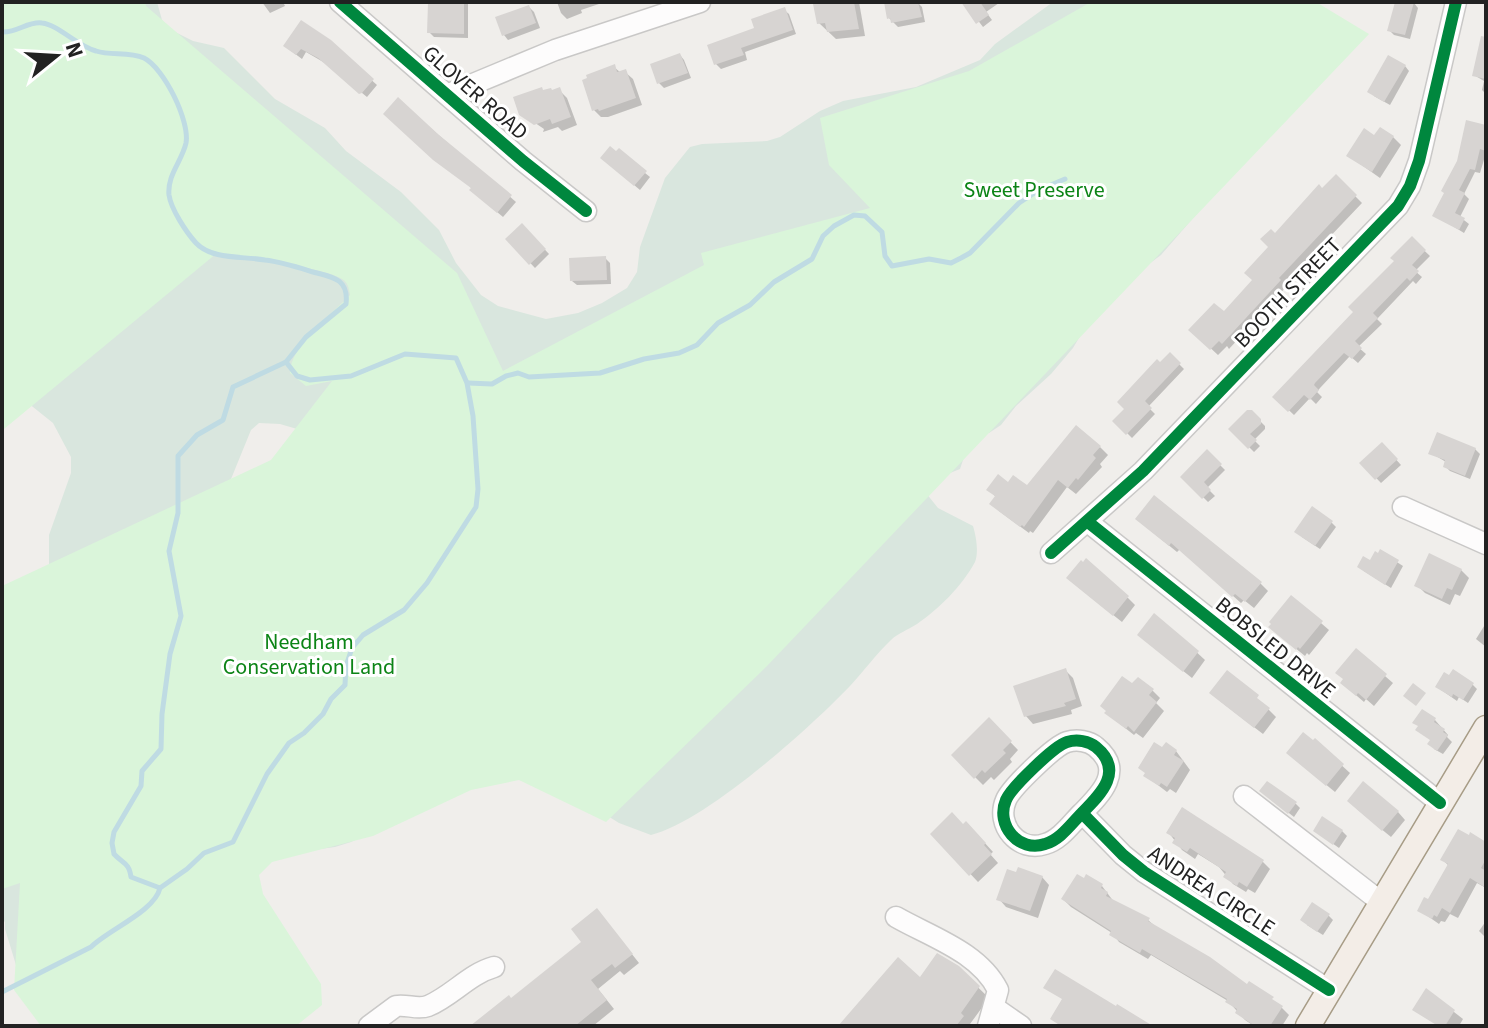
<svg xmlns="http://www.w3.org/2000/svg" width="1488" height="1028" viewBox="0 0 1488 1028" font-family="'Source Sans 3',sans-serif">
<rect width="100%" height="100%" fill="#f0eeeb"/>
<path fill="#d9e6de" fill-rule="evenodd" d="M2,2H157L162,20L171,30L193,41L224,48L275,99L325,128L346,151L401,192L439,230L456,263L481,295L498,306L546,319L578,313L602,303L627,288L637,272L640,247L665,178L690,147L702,144L767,141L780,137L820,111L843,101L916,87L980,60L995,44L1053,2H1309L1239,165L1161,255L1102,299L1073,348L1051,374L1016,406L1001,425L989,433H980L964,457L960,469L935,479L926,493L938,508L973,526C976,536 979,552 975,562C962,586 939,609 917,624C908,630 898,633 891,640C876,654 864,671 850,686C809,729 706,821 651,835L619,823L558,785L480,775L351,842L335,847L283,854L20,978L5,929V922L2,919V622L49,567V535L71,473V457L53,423L28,403ZM259,423L280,424L297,429L193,585L231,479L251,430Z"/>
<path fill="#daf5da" d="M2,2H145L146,6L457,273L503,371L704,265L701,253L870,208L829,165L820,118L969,71L1091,2H1316L1369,34L767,666L606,822L519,780L471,790L373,836L272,862L259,875L263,894L321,984L322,1005L296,1026H41L14,990L20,883L2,889V586L271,460L332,381L306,386L290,373C290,346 332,314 350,295C349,289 348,282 342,279C323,267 243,257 217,253L4,429Z"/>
<g fill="#0003">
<polygon points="262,2 283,2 285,6 270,13"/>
<polygon points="452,2 468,3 468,38 434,37 429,32"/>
<polygon points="557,2 605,2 581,10 582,13 567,19 561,13"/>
<polygon points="832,2 859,2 865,36 836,39 819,23"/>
<polygon points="886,2 917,2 922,7 925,22 898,27 889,18"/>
<polygon points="964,2 998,2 999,3 986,12 992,20 983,27"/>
<polygon points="1397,2 1414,3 1418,8 1410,39 1394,35 1389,30"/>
<polygon points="529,7 534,12 540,28 508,40 504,35"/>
<polygon points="784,10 789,14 796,34 745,52 747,60 721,69 716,64 756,30"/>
<polygon points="329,42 377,85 367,97 325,63 306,52 302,59 290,50"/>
<polygon points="680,55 684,60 691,78 664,88 659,83"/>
<polygon points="1486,55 1486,94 1482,90 1484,81 1474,75"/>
<polygon points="1405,66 1409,71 1390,105 1374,96"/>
<polygon points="614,67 621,73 625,72 633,79 642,105 608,117 601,117 594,110"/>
<polygon points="559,90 567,98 577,125 562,131 558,127 543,132 544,129 525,116 544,92"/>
<polygon points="398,100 516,202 503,217 477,195"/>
<polygon points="1486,127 1486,153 1480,173 1475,172 1464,194 1469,199 1460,217 1469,224 1464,233 1435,215"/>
<polygon points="1375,137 1393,137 1401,145 1380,178 1349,156"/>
<polygon points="607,162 645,173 650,177 640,190"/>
<polygon points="1336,177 1362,203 1284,285 1286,287 1229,349 1227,346 1218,355 1191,330 1224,314 1254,280 1275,236"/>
<polygon points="522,225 549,254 535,268 508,239"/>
<polygon points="1412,239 1430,256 1415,271 1422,277 1416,284 1413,281 1377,319 1382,324 1358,347 1366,354 1358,363 1350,356 1320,388 1317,392 1322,397 1316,404 1310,398 1294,415 1275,397 1356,312"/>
<polygon points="605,258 610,263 611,284 577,285 572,281"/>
<polygon points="1170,355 1184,369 1148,407 1155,414 1132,438 1115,421"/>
<polygon points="1251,412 1265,426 1265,429 1254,440 1260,446 1254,452 1231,429"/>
<polygon points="1382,444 1401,465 1381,483 1362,463"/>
<polygon points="1100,447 1108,455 1100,464 1102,467 1076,494 1067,487 1033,533 1030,531 1029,533 999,511 996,497 989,490 1008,485 1027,488"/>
<polygon points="1475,449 1480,454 1470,479 1450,471 1445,466 1446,462 1431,453"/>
<polygon points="1207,452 1225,470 1207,488 1215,496 1208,502 1183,477"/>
<polygon points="1331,522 1336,527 1320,549 1302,537"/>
<polygon points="1145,526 1260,583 1268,591 1254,608 1244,600 1241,603 1180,549 1177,552"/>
<polygon points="1381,552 1403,566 1391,588 1364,571"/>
<polygon points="1461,570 1469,578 1460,596 1455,594 1450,605 1425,593 1417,585"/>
<polygon points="1077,586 1128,598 1135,605 1122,622"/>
<polygon points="1292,598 1329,630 1309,655 1307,653 1305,656 1278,634"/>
<polygon points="1486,623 1486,647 1476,639"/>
<polygon points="1147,642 1192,648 1205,660 1192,678"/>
<polygon points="1356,651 1393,683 1374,706 1366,699 1364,702 1350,690"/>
<polygon points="1065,670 1073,678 1082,706 1071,710 1072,714 1033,724 1026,716"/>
<polygon points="1472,684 1477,689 1468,703 1459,697 1457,701 1437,687"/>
<polygon points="1133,686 1152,690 1160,698 1156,703 1164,711 1143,738 1136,733 1134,735 1115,720 1108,711"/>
<polygon points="1220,701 1268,709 1276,717 1263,734"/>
<polygon points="1422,711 1435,720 1448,735 1447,737 1452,742 1443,754 1434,749"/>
<polygon points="989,720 1018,750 1010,759 1012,762 994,780 991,777 983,785 953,755"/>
<polygon points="1315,741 1350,773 1335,792 1296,760"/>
<polygon points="1176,751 1190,770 1176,793 1170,789 1167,792 1146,776"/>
<polygon points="1267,796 1296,804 1300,808 1294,817"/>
<polygon points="1357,809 1398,812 1405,820 1391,837"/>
<polygon points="963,826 974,831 993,852 990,854 998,863 978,882 933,834"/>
<polygon points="1315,831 1342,831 1347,836 1339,848"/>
<polygon points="1169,833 1262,861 1270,869 1255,893 1248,889 1246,892 1233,884 1219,867 1198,854 1195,859 1182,850"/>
<polygon points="1469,838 1486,844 1486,888 1477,883 1458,918 1450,914 1445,922 1441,921 1439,924 1419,910 1428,902 1449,866 1442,859"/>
<polygon points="1017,874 1042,877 1049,885 1038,918 1006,907 999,899"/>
<polygon points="1087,877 1102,886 1114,902 1148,920 1156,927 1281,1007 1289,1015 1282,1026 1254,1026 1245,1020 1228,1001 1151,955 1148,959 1119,942 1112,933 1071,907 1063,899"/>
<polygon points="1328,915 1333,920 1323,935 1307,925"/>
<polygon points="604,919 639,963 624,975 620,971 598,989 614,1009 593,1026 473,1026 511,1000 584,942"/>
<polygon points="1486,921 1486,938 1479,931"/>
<polygon points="958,968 989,998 970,1024 972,1026 841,1026 920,980"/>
<polygon points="1427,991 1463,1019 1459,1026 1438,1026"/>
</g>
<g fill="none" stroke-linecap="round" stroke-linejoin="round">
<g stroke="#bfdbe3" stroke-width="5">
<path d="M2,32C17,33 28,21 42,23C59,25 77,46 96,51C111,56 129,51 144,58C164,68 190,121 186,143C182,161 167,175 169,195C171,209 186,232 196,243C212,260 243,256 265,260C282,262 297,267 313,272C333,277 349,279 346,304L306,337L286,362L233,387L223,420L197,435L178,456V513L169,551L181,616L170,654L162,714L161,749L142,771L141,786L114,832L112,843L114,854C123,864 129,862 131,877L160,888C155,911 108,930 91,947L2,992"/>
<polyline points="468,383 492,384 506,376 518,373 529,377 600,373 644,359 679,353 697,345 718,323 750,305 774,282 812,259 823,236 834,226 854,215 865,216 882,232 885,256 892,266 929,259 951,263 961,258 970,253 1019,203 1039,190 1065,179"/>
<polyline points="160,888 187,869 204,853 233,842 267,774 289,743 304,733 323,714 331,699 345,685 346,666 352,648 363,635 404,610 427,583 476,507 478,489 473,416 467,383 456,358 405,354 351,376 310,380 297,376 286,362"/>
</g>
</g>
<g fill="#d7d4d2">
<polygon points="464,2 464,34 427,33 428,3"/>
<polygon points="822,2 854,2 859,29 827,32 825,23 817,24 813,4"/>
<polygon points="884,2 918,2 922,17 891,23 890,18 887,19"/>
<polygon points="961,2 980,2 989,15 976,24"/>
<polygon points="1395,2 1414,2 1405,35 1387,31"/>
<polygon points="529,5 536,23 502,36 495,17"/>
<polygon points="785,7 793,30 741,48 744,55 714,65 707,45 754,28 751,19"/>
<polygon points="301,20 331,40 374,79 362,93 359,94 318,58 301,49 296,55 283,46"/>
<polygon points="1481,36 1486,37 1486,79 1472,76"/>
<polygon points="680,53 688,73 657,84 650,64"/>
<polygon points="1388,55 1406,65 1384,102 1367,92"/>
<polygon points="615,64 617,72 626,69 636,98 599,111 598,109 592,111 582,80 587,78 586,75"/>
<polygon points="542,87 543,90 551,88 552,90 560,87 571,117 552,124 550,119 534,125 519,115 513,97"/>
<polygon points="398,97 439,135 512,195 497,213 469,190 471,188 433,160 383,114"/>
<polygon points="1466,120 1486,125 1486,151 1480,149 1475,170 1470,169 1459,190 1465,193 1455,213 1465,218 1459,230 1432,216 1444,193 1441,191 1457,161"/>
<polygon points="1380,127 1394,136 1372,172 1346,156 1364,128 1374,135"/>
<polygon points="610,146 616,151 619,148 647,171 634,186 600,158"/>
<polygon points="1336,174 1357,195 1279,278 1281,280 1222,344 1219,341 1210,350 1188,330 1214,303 1224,311 1252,280 1244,273 1268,247 1260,239 1271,229 1275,233 1319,184 1322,188"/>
<polygon points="522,223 546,249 529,265 505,239"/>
<polygon points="1412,236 1426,250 1412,265 1419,271 1410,281 1407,278 1373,313 1378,318 1355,341 1362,348 1352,359 1344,353 1315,383 1314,385 1319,390 1310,400 1304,395 1288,412 1272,397 1353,312 1348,307 1394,261 1390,258"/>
<polygon points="606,256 607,280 570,281 569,258"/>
<polygon points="1170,352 1181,363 1145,401 1152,408 1126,435 1112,421 1124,409 1117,402 1157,359 1160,362"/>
<polygon points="1247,410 1252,410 1261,419 1261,424 1250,434 1257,440 1248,449 1228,429"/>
<polygon points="1076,425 1101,446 1093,455 1096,458 1078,480 1076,478 1068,488 1058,480 1024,527 1022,525 1020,527 989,504 995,496 986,490 998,474 1008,482 1013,475 1027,485"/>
<polygon points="1437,432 1476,448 1465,476 1443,467 1445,460 1428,454"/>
<polygon points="1382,442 1398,459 1375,480 1359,463"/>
<polygon points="1207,449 1222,464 1204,482 1211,490 1202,499 1180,477"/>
<polygon points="1154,495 1262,582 1245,602 1235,594 1232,597 1171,543 1169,546 1135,519"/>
<polygon points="1312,506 1333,521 1315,546 1294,532"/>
<polygon points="1380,549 1399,560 1385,585 1357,567 1363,556 1370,560 1375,551 1378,553"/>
<polygon points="1429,553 1462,569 1452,590 1447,588 1442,599 1414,586"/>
<polygon points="1086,558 1129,596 1113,616 1066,578 1081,560 1083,562"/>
<polygon points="1291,595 1323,621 1300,649 1298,647 1296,650 1268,627 1271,624 1269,622"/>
<polygon points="1154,613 1199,651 1183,672 1137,635"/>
<polygon points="1356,648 1387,674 1366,700 1358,693 1356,696 1340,683 1343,679 1335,673"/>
<polygon points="1066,668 1076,699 1064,703 1066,706 1024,717 1013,686"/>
<polygon points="1453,669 1474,683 1463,700 1453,694 1452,697 1435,687 1444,672 1449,675"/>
<polygon points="1227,670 1259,695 1257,698 1270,708 1254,728 1209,693"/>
<polygon points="1122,676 1132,683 1138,677 1154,689 1149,695 1157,702 1134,732 1128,726 1126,729 1104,713 1106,711 1100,706"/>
<polygon points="1413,683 1426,693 1416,706 1403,696"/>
<polygon points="1422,709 1436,718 1434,722 1445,729 1443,732 1448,735 1437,751 1427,744 1430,740 1415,730 1418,726 1412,723"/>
<polygon points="989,717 1012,741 1003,750 1006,753 985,773 982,770 974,779 951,755"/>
<polygon points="1303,732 1313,740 1315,738 1344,764 1326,786 1286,753"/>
<polygon points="1154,742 1162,747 1166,742 1177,750 1174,755 1184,761 1167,787 1161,783 1159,786 1143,776 1145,773 1138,768"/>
<polygon points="1267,781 1297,802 1288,814 1259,791"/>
<polygon points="1363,781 1399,811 1382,831 1347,801"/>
<polygon points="1182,807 1264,860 1247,887 1239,882 1237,886 1223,877 1226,872 1190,848 1187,852 1172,843 1175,838 1166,833"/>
<polygon points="952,812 963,824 966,821 986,843 984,845 992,854 969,876 930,834"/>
<polygon points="1322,816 1343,830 1333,845 1313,831"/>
<polygon points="1458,829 1469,835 1470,832 1486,842 1486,859 1481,868 1486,871 1486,888 1470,878 1450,913 1442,908 1437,917 1434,915 1432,919 1417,911 1424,897 1428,899 1448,864 1440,860"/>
<polygon points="1018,867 1043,876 1030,911 996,900 1007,869 1016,872"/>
<polygon points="1077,874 1084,878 1086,874 1103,884 1101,888 1108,892 1106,896 1150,918 1148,921 1210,957 1247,984 1249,981 1274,997 1272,999 1283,1006 1270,1026 1255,1026 1235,1013 1237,1009 1225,1002 1227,999 1142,949 1140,953 1109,935 1111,931 1061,899"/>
<polygon points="1312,902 1330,914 1317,932 1300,920"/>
<polygon points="597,908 633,954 615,968 612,964 591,980 607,1000 575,1026 470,1026 509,995 511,998 581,942 571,929"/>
<polygon points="937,953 959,966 980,986 961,1013 964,1016 956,1026 838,1026 898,957 920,977"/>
<polygon points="1055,969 1116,1006 1117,1004 1153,1026 1061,1026 1050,1019 1062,999 1043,988"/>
<polygon points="1426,988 1455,1010 1445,1026 1438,1026 1412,1010"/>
</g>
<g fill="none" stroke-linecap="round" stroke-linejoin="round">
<g stroke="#c9c8c7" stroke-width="23">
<g id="minor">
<polyline points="340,2 523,161 586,211"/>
<polyline points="449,94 555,50 700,2"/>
<polyline points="1403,507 1486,544"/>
<polyline points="1088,522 1440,803"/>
<polyline points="1051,553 1143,471 1398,206 1410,186 1419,161 1456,2"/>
<polyline points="1244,796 1381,902"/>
<path d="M1082,813C1071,824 1060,840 1045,844C1019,853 995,825 1006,800C1011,788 1054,746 1067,742C1077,739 1089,741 1096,747C1125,771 1100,795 1082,813L1123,855L1144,872L1329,990"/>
<path d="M896,917C931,937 979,952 998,990L988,1026"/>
<polyline points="995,1008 1021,1026"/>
<path d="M369,1026L396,1006C407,1004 417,1010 428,1006C452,996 469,974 494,967"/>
</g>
</g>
<g stroke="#a79c86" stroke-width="27">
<polyline id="major" points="1308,1026 1486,728"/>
</g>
<use href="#minor" stroke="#fdfcfc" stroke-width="20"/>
<use href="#major" stroke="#f3ede7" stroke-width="24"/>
<g stroke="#fff" stroke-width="17">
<g id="cycleway">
<polyline points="340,2 523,161 586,211"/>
<polyline points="1088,522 1440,803"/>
<polyline points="1051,553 1143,471 1398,206 1410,186 1419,161 1456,2"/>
<path d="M1082,813C1071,824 1060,840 1045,844C1019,853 995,825 1006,800C1011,788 1054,746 1067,742C1077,739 1089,741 1096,747C1125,771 1100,795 1082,813L1123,855L1144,872L1329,990"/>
</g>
</g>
<use href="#cycleway" stroke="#00873e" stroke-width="12"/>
</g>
<g text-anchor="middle" stroke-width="6" stroke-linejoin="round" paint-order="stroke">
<g font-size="22" fill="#222" stroke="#fff">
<text transform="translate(476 92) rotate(41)" y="8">GLOVER ROAD</text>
<text transform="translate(1287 292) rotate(-46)" y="8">BOOTH STREET</text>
<text transform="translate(1276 647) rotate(39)" y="8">BOBSLED DRIVE</text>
<text transform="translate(1212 890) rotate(33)" y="8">ANDREA CIRCLE</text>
</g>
<g font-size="22" fill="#0c8416" stroke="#fff">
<text x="1034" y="197">Sweet Preserve</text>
<text x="309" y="649">Needham<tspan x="309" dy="25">Conservation Land</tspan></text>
</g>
</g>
<rect width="1488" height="1028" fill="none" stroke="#222222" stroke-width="8"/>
<g transform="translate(56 56) rotate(72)" stroke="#ffffff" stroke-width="6" paint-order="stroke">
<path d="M0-6L14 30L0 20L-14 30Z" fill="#222222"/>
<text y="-12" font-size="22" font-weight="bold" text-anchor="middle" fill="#222222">N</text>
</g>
</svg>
